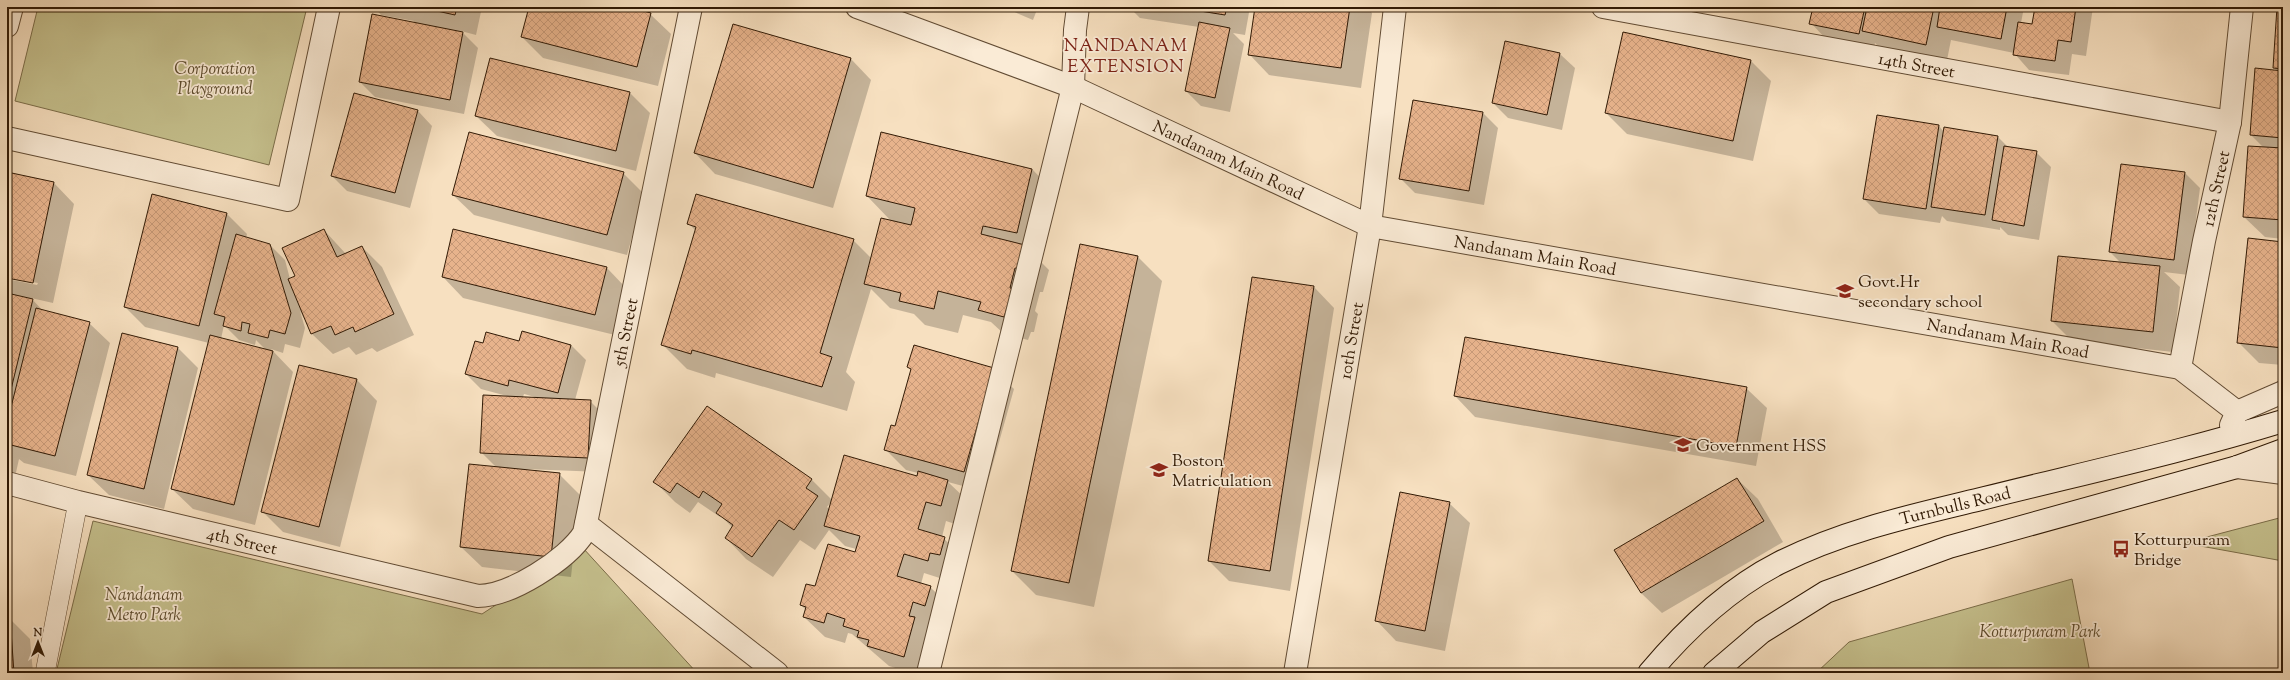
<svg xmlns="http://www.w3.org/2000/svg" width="2290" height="680" viewBox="0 0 2290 680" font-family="'Sorts Mill Goudy',serif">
<defs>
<pattern id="building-cross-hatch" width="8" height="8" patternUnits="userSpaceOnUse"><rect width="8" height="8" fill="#e7b38c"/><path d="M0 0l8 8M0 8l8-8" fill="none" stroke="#c79977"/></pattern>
</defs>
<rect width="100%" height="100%" fill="#f7e0c0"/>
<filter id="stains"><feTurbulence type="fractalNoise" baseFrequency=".005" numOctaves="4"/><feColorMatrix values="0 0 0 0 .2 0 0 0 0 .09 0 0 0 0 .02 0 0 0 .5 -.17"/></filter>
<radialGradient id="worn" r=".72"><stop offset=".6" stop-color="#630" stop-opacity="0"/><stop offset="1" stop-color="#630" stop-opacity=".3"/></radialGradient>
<g fill="#c5c08d" stroke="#7b6d49">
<polygon points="38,7 307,7 269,165 15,101"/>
<polygon points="2283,517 2283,561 2184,543"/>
<polygon points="93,521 482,614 583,548 697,673 56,673"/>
<polygon points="2072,579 2090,673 1816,673 1849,642"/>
</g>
<g fill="#0003" fill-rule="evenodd">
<polygon points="374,7 482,7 476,35 461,31 478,48 464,114 375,97 360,82 414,21 381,15"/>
<polygon points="530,7 624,7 650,14 671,34 658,86 543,58 522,37"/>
<polygon points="1003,7 1038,7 1033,20"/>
<polygon points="1129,7 1250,7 1245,35 1233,33 1244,44 1230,112 1201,106 1186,91 1199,27 1140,18"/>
<polygon points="1256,7 1366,7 1372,13 1361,88 1269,75 1249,54"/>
<polygon points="1814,7 2024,7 2021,23 2033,25 2035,13 2029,7 2093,7 2086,56 2072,54 2069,75 2029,70 2014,53 1951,40 1946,65 1883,51 1875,43 1874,49 1825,38 1811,23"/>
<polygon points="2278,7 2283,7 2283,239 2265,237 2244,217 2264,148 2251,135 2277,71 2274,68"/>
<polygon points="734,25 851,59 871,80 833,208 715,174 695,153"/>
<polygon points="1505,42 1560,54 1575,68 1562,130 1508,118 1493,103"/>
<polygon points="491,59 630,93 650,113 636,171 497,136 476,116"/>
<polygon points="1751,61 1771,81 1753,161 1627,134 1606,113"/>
<polygon points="1414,101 1483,113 1498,128 1484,205 1415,193 1400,178"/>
<polygon points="418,111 432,126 410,208 347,191 332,176"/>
<polygon points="1939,126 1944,132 1998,137 2008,147 2036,152 2051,167 2039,240 2008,235 2000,227 2000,230 1947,221 1942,216 1940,223 1879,214 1864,199"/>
<polygon points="1032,169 1056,194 1034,255 1049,270 1043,292 1040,292 1035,311 1038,314 1034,332 1031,332 1028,340 1004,334 991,322 963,315 958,333 925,325 914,314 890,308 871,289 846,372 855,382 847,411 716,373 715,378 687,369 663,345 696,231 688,223 853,240 872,259 892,222 867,196"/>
<polygon points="7,173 54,183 74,204 53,303 31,298 44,312 89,323 110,343 76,476 24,463 19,459 15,477 7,475 7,279 37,285 38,283 7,277"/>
<polygon points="623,173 644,194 627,255 474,215 453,195"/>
<polygon points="2185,173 2200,188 2189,275 2164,272 2180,287 2173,352 2072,341 2052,321 2121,263 2110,252"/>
<path d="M153,196L227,214L247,234L246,238L270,245L285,260L290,279L296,276L324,230L346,254L362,247L382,267L414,335L377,352L372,348L356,355L349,347L333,354L312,334L300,311L305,328L300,348L285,344L283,353L271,349L293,372L255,525L193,509L172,489L209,343L145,327L125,307ZM224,325L239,340L255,345L256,340L266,350L221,339Z"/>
<polygon points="454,231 607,268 627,289 615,335 463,298 443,277"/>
<polygon points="2283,243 2283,365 2259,363 2238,342"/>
<polygon points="1138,257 1162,281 1094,607 1036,595 1012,571"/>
<polygon points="1314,287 1334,308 1290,591 1229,581 1209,561"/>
<path d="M522,332L571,345L586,360L575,400L590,401L605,416L602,472L524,469V470L559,474L580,495L571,577L482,567L461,547L496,467L481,452L507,396L481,389L466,374L484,345L520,342ZM524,394L535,397V398L523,397Z"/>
<polygon points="123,334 178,348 198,368 164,509 109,495 88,475"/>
<polygon points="1466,338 1746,388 1767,408 1756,466 1475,417 1455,396"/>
<polygon points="300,366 357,380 377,401 340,547 283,532 262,511"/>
<path d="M908,367L993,369L1014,389L985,492L948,482L968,501L961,526L946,521L942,537L965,558L949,581L924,573L921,584L930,587L951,607L925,673H912L889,666L852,634L848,633L845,643L825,637L804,617L806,610L801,605L816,588L855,553L856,549L845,546L829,530L815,550L800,540L773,577L746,559L726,538L733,528L721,516L720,517L698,502L690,513L675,502L655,482L708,407L812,480L832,500L917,478L918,473L906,470L885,449L896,428L912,370ZM831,502L829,509L827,507Z"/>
<polygon points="1737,479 1758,499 1783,542 1662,613 1641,593 1616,551"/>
<polygon points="1449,503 1470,523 1445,651 1396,641 1376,620"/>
<polygon points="7,619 10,619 30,639 33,673 7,673"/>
</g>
<g fill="url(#building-cross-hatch)" stroke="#311a05">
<polygon points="419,7 457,7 455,15"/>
<polygon points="529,7 628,7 651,13 637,67 521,37"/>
<polygon points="1175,7 1227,7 1225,15"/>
<polygon points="1255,7 1350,7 1341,68 1248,55"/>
<polygon points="1813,7 1865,7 1859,34 1809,24"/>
<polygon points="1867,7 1934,7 1926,45 1862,31"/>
<polygon points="1940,7 2007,7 2001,39 1937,27"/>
<polygon points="2035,7 2076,7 2071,42 2058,40 2055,61 2013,55 2018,22 2032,24"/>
<polygon points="2277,7 2283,7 2283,69 2273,68"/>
<polygon points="372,14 463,32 450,100 359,82"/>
<polygon points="1199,22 1230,28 1215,98 1185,91"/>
<polygon points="733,24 851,58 813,188 694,153"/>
<polygon points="1623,32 1751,60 1733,141 1605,113"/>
<polygon points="1505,41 1560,53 1547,115 1492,103"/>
<polygon points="490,58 630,92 616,151 475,116"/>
<polygon points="2255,68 2283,71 2283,138 2250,135"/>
<polygon points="354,93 418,110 395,193 331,176"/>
<polygon points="1413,100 1483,112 1469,191 1399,179"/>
<polygon points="1877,115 1939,125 1926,209 1863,199"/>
<polygon points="1944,127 1998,136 1985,215 1931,207"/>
<polygon points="469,132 624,172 607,235 452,195"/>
<polygon points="881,132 1032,169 1017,233 983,226 981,234 1025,245 1019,269 1015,268 1010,288 1014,289 1010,308 1007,308 1004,317 978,310 981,302 938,291 934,309 899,301 901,293 864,284 881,218 911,225 915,208 866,196"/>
<polygon points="2004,146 2037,151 2024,226 1992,220"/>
<polygon points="2248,146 2283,148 2283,220 2243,217"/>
<polygon points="2121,164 2185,172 2174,260 2109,252"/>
<polygon points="7,172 54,182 33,283 7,278"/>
<polygon points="152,194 227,213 199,326 124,307"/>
<polygon points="696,194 854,239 820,353 832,357 822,387 692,350 691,354 661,345 696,227 687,224"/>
<polygon points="324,229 337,257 362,246 394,314 355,332 353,327 335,335 331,326 311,334 288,279 295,276 282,248"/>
<polygon points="453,229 607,267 595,315 442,277"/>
<polygon points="236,234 270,244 291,313 285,334 270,330 268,338 248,333 250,324 242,322 241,331 223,326 225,317 214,314"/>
<polygon points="2248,238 2283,242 2283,348 2237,343"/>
<polygon points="1080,244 1138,256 1069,583 1011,571"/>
<polygon points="2058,256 2160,266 2153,332 2051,321"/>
<polygon points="1252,277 1314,286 1270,571 1208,561"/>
<polygon points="7,293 33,299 7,406"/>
<polygon points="36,308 90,322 55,456 7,444 7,423"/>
<polygon points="522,331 571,345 558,393 509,380 508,386 465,374 475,341 483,343 486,332 519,341"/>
<polygon points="122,333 178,347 144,489 87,475"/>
<polygon points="210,335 273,351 234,505 171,489"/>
<polygon points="1465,337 1747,387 1736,447 1454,396"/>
<polygon points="914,345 994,368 964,472 884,450 891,425 895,426 911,369 907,367"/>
<polygon points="299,365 357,379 319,527 261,512"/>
<polygon points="483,395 591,400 588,458 480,453"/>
<polygon points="707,406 812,479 806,488 818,496 794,530 779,520 752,557 725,538 733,525 716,513 722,504 703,491 699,498 677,483 670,493 653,482"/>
<polygon points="844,455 917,476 918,471 948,480 941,506 926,502 918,529 945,537 940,555 930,553 928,561 904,554 897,576 931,586 925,606 913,602 909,616 915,617 904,657 867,646 869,640 857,637 859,631 843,626 845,619 827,613 824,623 803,617 806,607 800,605 806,584 815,586 828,544 855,552 860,536 824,526"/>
<polygon points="469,464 560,473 551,557 460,547"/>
<polygon points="1737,478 1764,521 1641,593 1614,550"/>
<polygon points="1400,492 1450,502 1425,631 1375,621"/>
<polygon points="10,617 14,673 7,673 7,618"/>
</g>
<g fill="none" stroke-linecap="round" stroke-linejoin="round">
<g stroke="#624c34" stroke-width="20">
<polyline id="service" points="45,673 78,502"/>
</g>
<g stroke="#624c34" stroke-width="24">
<g id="minor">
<path id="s1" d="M1603,7L2230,122"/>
<polyline points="7,26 12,7"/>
<polyline points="7,138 288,200 329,7"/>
<path id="s2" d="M2180,368L2204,241L2230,122L2242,7"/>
<path id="s3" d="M7,483L78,502L478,596C510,596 567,560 584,533L691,7"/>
<polyline points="586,524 777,673"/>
<polyline points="928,673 1073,87 1075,30 1078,7"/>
<path id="s4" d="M1295,673L1370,226L1395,7"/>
</g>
</g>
<g stroke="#624c34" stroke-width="24">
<g id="tertiary">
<path id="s5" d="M857,7L1073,87L1370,226L2180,368L2237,412"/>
<polyline points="2231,425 2237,412 2283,392"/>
<polyline points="2237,467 2283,473"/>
</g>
</g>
<g stroke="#311a05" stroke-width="24">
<g id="secondary">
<path id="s6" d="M1649,673C1686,629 1728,589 1779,563C1844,530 1915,515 1985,498C2085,473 2185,451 2283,421"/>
<polyline points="1714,673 1762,632 1826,592 1949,547 2237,467 2283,450"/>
</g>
</g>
<use href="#service" stroke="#faebd6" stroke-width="19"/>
<use href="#minor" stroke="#faebd6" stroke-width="22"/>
<use href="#tertiary" stroke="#faebd6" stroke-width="22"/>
<use href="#secondary" stroke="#faebd6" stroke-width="22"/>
</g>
<defs>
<g id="school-bare" transform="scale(1.38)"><path d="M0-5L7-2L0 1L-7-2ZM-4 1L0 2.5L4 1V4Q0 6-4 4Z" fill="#8f2418" stroke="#faebd6" stroke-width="2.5" paint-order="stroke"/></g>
<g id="bus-bare" transform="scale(1.38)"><path d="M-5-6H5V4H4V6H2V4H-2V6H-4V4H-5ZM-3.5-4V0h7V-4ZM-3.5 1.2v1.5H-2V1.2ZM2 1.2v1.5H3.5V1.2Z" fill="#8f2418" stroke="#faebd6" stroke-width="2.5" paint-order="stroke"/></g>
</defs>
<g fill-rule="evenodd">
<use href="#school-bare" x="1845" y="291"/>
<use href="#school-bare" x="1683" y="445"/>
<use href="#school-bare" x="1159" y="470"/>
<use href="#bus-bare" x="2121" y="549"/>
</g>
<g text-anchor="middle" stroke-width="3.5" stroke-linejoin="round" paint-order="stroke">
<g font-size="17" fill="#311a05" stroke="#faebd6">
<text dy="6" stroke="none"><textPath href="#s1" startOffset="319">14th Street</textPath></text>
<text dy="6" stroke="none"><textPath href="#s5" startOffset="402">Nandanam Main Road</textPath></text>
<text dy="6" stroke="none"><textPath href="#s2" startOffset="183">12th Street</textPath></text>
<text dy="6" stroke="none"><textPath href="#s5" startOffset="726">Nandanam Main Road</textPath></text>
<text dy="6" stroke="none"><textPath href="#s3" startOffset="816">5th Street</textPath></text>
<text dy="6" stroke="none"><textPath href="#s5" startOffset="1206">Nandanam Main Road</textPath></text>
<text dy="6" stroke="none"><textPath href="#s4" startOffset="337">10th Street</textPath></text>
<text dy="6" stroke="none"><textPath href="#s6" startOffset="357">Turnbulls Road</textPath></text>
<text dy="6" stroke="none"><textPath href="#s3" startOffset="242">4th Street</textPath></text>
</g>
<g font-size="17" font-style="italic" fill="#5d4c2e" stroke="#faebd6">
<text x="215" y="74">Corporation<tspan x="215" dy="20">Playground</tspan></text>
<text x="144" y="600">Nandanam<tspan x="144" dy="20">Metro Park</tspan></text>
<text x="2040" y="637">Kotturpuram Park</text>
</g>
<g font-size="17" fill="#311a05" stroke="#faebd6" text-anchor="start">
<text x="1858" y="287">Govt.Hr<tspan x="1858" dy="20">secondary school</tspan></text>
<text x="1696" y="451">Government HSS</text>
<text x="1172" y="466">Boston<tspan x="1172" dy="20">Matriculation</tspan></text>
<text x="2134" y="545">Kotturpuram<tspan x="2134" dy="20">Bridge</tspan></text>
</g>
<g font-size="18" letter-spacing="1" fill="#7a1f14" stroke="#faebd6">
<text x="1126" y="51">NANDANAM<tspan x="1126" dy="21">EXTENSION</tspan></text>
</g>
</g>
<rect width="2290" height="680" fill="none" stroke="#f7e0c0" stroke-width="24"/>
<rect x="8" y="8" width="2274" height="664" fill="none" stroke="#311a05" stroke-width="2"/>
<rect x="12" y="12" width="2266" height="656" fill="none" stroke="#311a05"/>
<g transform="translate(38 642)" stroke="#faebd6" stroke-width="3" paint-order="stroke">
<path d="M0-3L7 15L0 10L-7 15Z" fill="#311a05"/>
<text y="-6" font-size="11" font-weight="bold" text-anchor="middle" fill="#311a05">N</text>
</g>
<rect width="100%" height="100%" filter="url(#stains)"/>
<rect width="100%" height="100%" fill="url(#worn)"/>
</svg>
